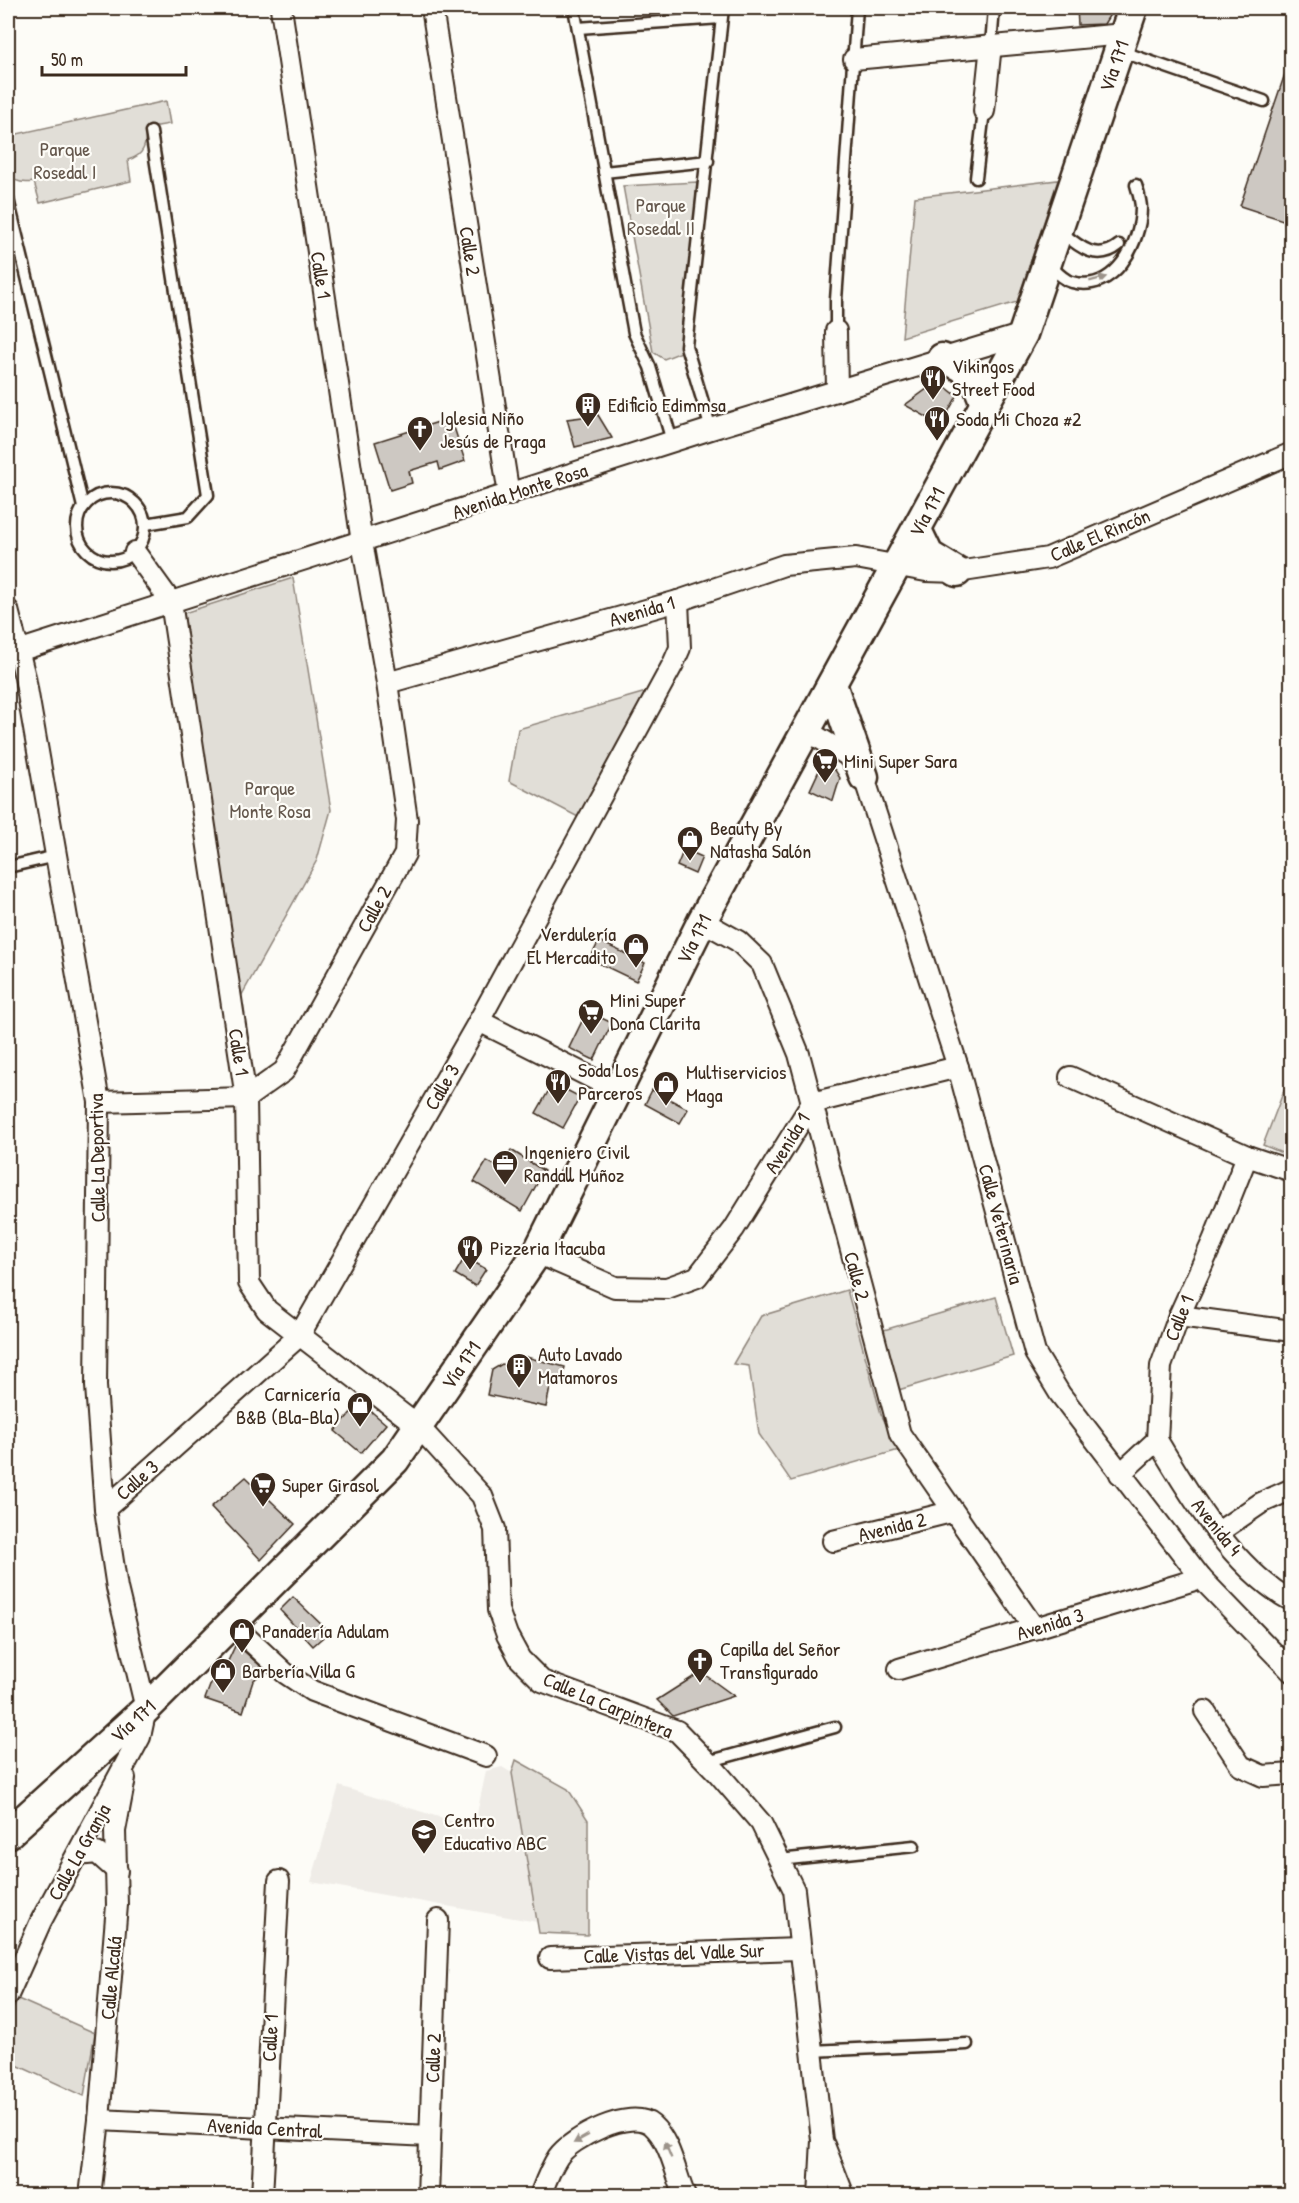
<svg xmlns="http://www.w3.org/2000/svg" width="1299" height="2203" viewBox="0 0 1299 2203" font-family="'Patrick Hand',sans-serif">
<rect width="100%" height="100%" fill="#fdfcf7"/>
<filter id="ink" filterUnits="userSpaceOnUse"><feTurbulence type="fractalNoise" baseFrequency=".0167" numOctaves="2"/><feDisplacementMap in="SourceGraphic" scale="12" xChannelSelector="R" yChannelSelector="G"/><feConvolveMatrix kernelMatrix="1 2 1 2 8 2 1 2 1" color-interpolation-filters="sRGB"/></filter>
<g filter="url(#ink)">
<g fill="#efece7">
<polygon points="1269,8 1291,8 1291,22"/>
<polygon points="502,1767 512,1773 518,1784 537,1922 311,1882 339,1786 474,1828 486,1771"/>
</g>
<g fill="#e1ded7" stroke="#8e847a" stroke-width="1.5">
<path d="M166,101L170,124L146,128C146,145 145,155 128,160L131,181L40,203L34,182C0,187 8,161 8,136Z"/>
<polygon points="1058,180 1017,302 902,337 915,197"/>
<polygon points="697,182 684,351 664,359 653,352 623,186"/>
<polygon points="293,578 331,810 317,860 239,1000 184,613"/>
<polygon points="646,692 580,818 509,781 518,729"/>
<polygon points="1291,1072 1291,1157 1263,1145"/>
<polygon points="847,1290 881,1414 899,1450 791,1481 759,1434 749,1366 733,1364 761,1316"/>
<polygon points="996,1297 1013,1356 895,1391 877,1332"/>
<polygon points="516,1760 568,1789 588,1820 588,1935 539,1933 512,1773"/>
<polygon points="18,1999 95,2033 84,2096 8,2061 8,2020"/>
</g>
<g fill="#cdc8c2" stroke="#3b2a1e" stroke-width="1.5">
<polygon points="1077,8 1114,8 1104,24 1078,25"/>
<polygon points="1289,62 1292,62 1292,223 1240,206"/>
<polygon points="938,381 957,396 941,425 905,405"/>
<polygon points="598,415 612,438 575,447 567,419"/>
<polygon points="451,418 465,461 440,470 438,462 409,471 412,483 390,490 375,442"/>
<polygon points="822,764 835,770 840,778 833,801 810,790"/>
<polygon points="684,849 702,857 695,874 677,866"/>
<polygon points="599,941 645,963 636,981 590,959"/>
<polygon points="587,1011 612,1023 594,1060 569,1048"/>
<polygon points="553,1083 580,1097 563,1128 536,1113"/>
<polygon points="652,1090 688,1109 680,1123 645,1104"/>
<polygon points="511,1150 544,1171 522,1211 474,1182 487,1161 500,1168"/>
<polygon points="465,1257 486,1269 475,1286 455,1274"/>
<polygon points="526,1357 565,1367 560,1385 551,1383 546,1407 487,1395 492,1370 502,1364 521,1368"/>
<polygon points="360,1402 386,1424 361,1453 335,1431"/>
<polygon points="246,1477 295,1524 261,1560 211,1507"/>
<polygon points="293,1597 329,1632 313,1646 280,1610"/>
<polygon points="236,1644 265,1670 253,1681 243,1712 205,1699 214,1675 220,1678"/>
<polygon points="701,1672 734,1696 673,1716 657,1700"/>
</g>
<g fill="none" stroke-linecap="round" stroke-linejoin="round">
<g stroke="#3b2a1e" stroke-width="15">
<g id="service">
<polyline points="574,8 634,333 650,367 672,441"/>
<polyline points="578,28 721,18"/>
<polyline points="991,45 994,8"/>
<polyline points="1120,51 1264,101"/>
<polyline points="604,172 708,161"/>
<polyline points="976,178 984,111"/>
<polyline points="8,199 83,507"/>
<path d="M1060,231C1078,246 1097,263 1119,245"/>
<path d="M1050,265C1056,271 1063,280 1072,282C1114,294 1141,243 1141,208C1141,201 1138,192 1136,185"/>
<polyline points="836,331 836,300 857,8"/>
<polyline points="711,429 686,346 723,8"/>
<circle cx="111" cy="527" r="34"/>
<polyline points="146,524 188,517 208,495 151,132"/>
<polyline points="8,867 56,856"/>
<polyline points="707,1762 835,1727"/>
<polyline points="779,1860 914,1846"/>
<polyline points="811,2051 967,2044"/>
</g>
</g>
<g stroke="#3b2a1e" stroke-width="24">
<g id="minor">
<polyline points="432,8 509,495"/>
<polyline points="854,59 1124,34"/>
<polyline points="984,111 991,45"/>
<polyline points="836,331 837,391"/>
<polyline points="135,552 171,602 246,1098 249,1283 267,1310 419,1427 482,1496 495,1529 498,1610 507,1635 520,1659 542,1681 677,1731 717,1772 761,1823 794,1890 822,2140 819,2196"/>
<polyline points="8,610 25,677 99,1102 96,1386 105,1509 117,1588 146,1709 140,1737 41,1921 8,1995"/>
<polyline points="18,651 711,429 1023,334"/>
<polyline points="387,683 678,601 784,565 856,558 926,571 957,572 1048,558 1292,453"/>
<polyline points="806,730 847,755 864,777 958,1067 1035,1353 1060,1394 1201,1578 1292,1672"/>
<polyline points="702,921 738,941 762,964 799,1054 900,1434 1035,1629"/>
<polyline points="479,1021 618,1091"/>
<polyline points="1070,1077 1247,1156 1292,1171"/>
<polyline points="99,1102 246,1098 284,1071 405,854 407,820 387,683 362,542 281,8"/>
<polyline points="537,1253 615,1287 667,1288 697,1277 734,1229 812,1103 958,1067"/>
<polyline points="1179,1316 1292,1331"/>
<path d="M1157,1440C1189,1494 1234,1570 1292,1601"/>
<polyline points="1120,1474 1157,1440 1161,1366 1179,1316 1213,1241 1247,1156"/>
<polyline points="105,1509 299,1336 479,1021 673,664 680,648 678,601"/>
<polyline points="1217,1533 1261,1503 1292,1489"/>
<polyline points="833,1541 951,1512"/>
<polyline points="232,1624 285,1673 312,1691 486,1756"/>
<polyline points="899,1669 1201,1578"/>
<polyline points="1205,1711 1241,1766 1263,1776 1292,1774"/>
<polyline points="77,1855 97,1853 117,1871"/>
<polyline points="550,1958 799,1949"/>
<polyline points="99,2120 430,2136"/>
<polyline points="824,2145 844,2196"/>
<polyline points="90,2196 99,2120 117,1905 115,1831 125,1778"/>
<polyline points="262,2196 279,1881"/>
<polyline points="428,2196 438,1920"/>
<path d="M540,2196C545,2183 550,2169 558,2157C571,2138 631,2107 652,2125C671,2142 675,2173 685,2196"/>
</g>
</g>
<g stroke="#3b2a1e" stroke-width="33">
<g id="secondary">
<path d="M942,358C971,369 975,375 985,404"/>
<polyline points="917,530 929,555 957,572"/>
<polyline points="832,684 864,777"/>
<polyline points="8,1834 146,1709 395,1460 537,1253 702,921 1023,334 1133,8"/>
</g>
</g>
<use href="#service" stroke="#fdfcf7" stroke-width="10"/>
<use href="#minor" stroke="#fdfcf7" stroke-width="20"/>
<use href="#secondary" stroke="#fdfcf7" stroke-width="28"/>
</g>
<defs><path id="oneway-solid" d="M-6-.8H1V-3.2L6.5 0L1 3.2V.8H-6Z" transform="scale(1.5)"/></defs>
<g fill="#9c938a">
<use href="#oneway-solid" transform="translate(1098 279) rotate(-15)"/>
<use href="#oneway-solid" transform="translate(581 2139) rotate(151)"/>
<use href="#oneway-solid" transform="translate(668 2150) rotate(-112)"/>
</g>
</g>
<defs>
<g id="restaurant-pin" transform="scale(1.35)"><path d="M0 17L-7.5 6A9.5 9.5 0 1 1 7.5 6Z" fill="#3b2a1e" stroke="#fdfcf7"/><path d="M-5-6h1v4h1v-4h1v4h1v-4h1v5L-1.5 .5V6h-2V.5L-5-1ZM5-6V6H3V1.5H1.5Q1.5-4 5-6Z" fill="#fff"/></g>
<g id="building-pin" transform="scale(1.35)"><path d="M0 17L-7.5 6A9.5 9.5 0 1 1 7.5 6Z" fill="#3b2a1e" stroke="#fdfcf7"/><path d="M-4-6H4V6H1V3H-1V6H-4ZM-2.5-4.3h1.7v1.8h-1.7ZM.8-4.3h1.7v1.8H.8ZM-2.5-1h1.7V.8h-1.7ZM.8-1h1.7V.8H.8Z" fill="#fff"/></g>
<g id="church-pin" transform="scale(1.35)"><path d="M0 17L-7.5 6A9.5 9.5 0 1 1 7.5 6Z" fill="#3b2a1e" stroke="#fdfcf7"/><path d="M-1.2-6h2.4v3.5h3.3v2.4h-3.3V6h-2.4V-.1h-3.3v-2.4h3.3Z" fill="#fff"/></g>
<g id="supermarket-pin" transform="scale(1.35)"><path d="M0 17L-7.5 6A9.5 9.5 0 1 1 7.5 6Z" fill="#3b2a1e" stroke="#fdfcf7"/><path d="M-6-5.5h2.5l.6 2H6L4.5 2H-2.5L-4.4-4H-6ZM-1.5 3.2a1.3 1.3 0 1 0 .1 0ZM3 3.2a1.3 1.3 0 1 0 .1 0Z" fill="#fff"/></g>
<g id="shop-pin" transform="scale(1.35)"><path d="M0 17L-7.5 6A9.5 9.5 0 1 1 7.5 6Z" fill="#3b2a1e" stroke="#fdfcf7"/><path d="M-5-2.5h2.3a2.7 3.5 0 0 1 5.4 0H5L5.5 6h-11ZM-1.5-2.5h3a1.5 2.3 0 0 0-3 0Z" fill="#fff"/></g>
<g id="office-pin" transform="scale(1.35)"><path d="M0 17L-7.5 6A9.5 9.5 0 1 1 7.5 6Z" fill="#3b2a1e" stroke="#fdfcf7"/><path d="M-6-3h4V-5.5h4V-3h4V5H-6ZM-1-4.5V-3h2v-1.5ZM-6 0V1H6V0Z" fill="#fff"/></g>
<g id="school-pin" transform="scale(1.35)"><path d="M0 17L-7.5 6A9.5 9.5 0 1 1 7.5 6Z" fill="#3b2a1e" stroke="#fdfcf7"/><path d="M0-5L7-2L0 1L-7-2ZM-4 1L0 2.5L4 1V4Q0 6-4 4Z" fill="#fff"/></g>
</defs>
<g fill-rule="evenodd">
<use href="#restaurant-pin" x="933" y="378"/>
<use href="#building-pin" x="588" y="405"/>
<use href="#restaurant-pin" x="937" y="419"/>
<use href="#church-pin" x="420" y="429"/>
<use href="#supermarket-pin" x="825" y="761"/>
<use href="#shop-pin" x="690" y="839"/>
<use href="#shop-pin" x="636" y="946"/>
<use href="#supermarket-pin" x="591" y="1012"/>
<use href="#restaurant-pin" x="558" y="1082"/>
<use href="#shop-pin" x="666" y="1084"/>
<use href="#office-pin" x="505" y="1163"/>
<use href="#restaurant-pin" x="470" y="1248"/>
<use href="#building-pin" x="519" y="1366"/>
<use href="#shop-pin" x="360" y="1405"/>
<use href="#supermarket-pin" x="263" y="1485"/>
<use href="#shop-pin" x="242" y="1631"/>
<use href="#church-pin" x="700" y="1661"/>
<use href="#shop-pin" x="223" y="1671"/>
<use href="#school-pin" x="424" y="1832"/>
</g>
<g text-anchor="middle" stroke-width="4.5" stroke-linejoin="round" paint-order="stroke">
<g font-size="20" fill="#3b2a1e" stroke="#fdfcf7">
<text transform="translate(1114 66) rotate(-71)" y="7">Vía 171</text>
<text transform="translate(470 251) rotate(81)" y="7">Calle 2</text>
<text transform="translate(321 275) rotate(81)" y="7">Calle 1</text>
<text transform="translate(520 491) rotate(-18)" y="7">Avenida Monte Rosa</text>
<text transform="translate(927 512) rotate(-62)" y="7">Vía 171</text>
<text transform="translate(1100 535) rotate(-23)" y="7">Calle El Rincón</text>
<text transform="translate(642 611) rotate(-16)" y="7">Avenida 1</text>
<text transform="translate(374 909) rotate(-61)" y="7">Calle 2</text>
<text transform="translate(694 939) rotate(-63)" y="7">Vía 171</text>
<text transform="translate(239 1052) rotate(81)" y="7">Calle 1</text>
<text transform="translate(442 1087) rotate(-60)" y="7">Calle 3</text>
<text transform="translate(787 1143) rotate(-58)" y="7">Avenida 1</text>
<text transform="translate(97 1158) rotate(-91)" y="7">Calle La Deportiva</text>
<text transform="translate(1001 1224) rotate(75)" y="7">Calle Veterinaria</text>
<text transform="translate(857 1276) rotate(75)" y="7">Calle 2</text>
<text transform="translate(1179 1318) rotate(-68)" y="7">Calle 1</text>
<text transform="translate(461 1365) rotate(-56)" y="7">Vía 171</text>
<text transform="translate(137 1480) rotate(-42)" y="7">Calle 3</text>
<text transform="translate(892 1527) rotate(-14)" y="7">Avenida 2</text>
<text transform="translate(1217 1527) rotate(51)" y="7">Avenida 4</text>
<text transform="translate(1050 1624) rotate(-17)" y="7">Avenida 3</text>
<text transform="translate(608 1705) rotate(23)" y="7">Calle La Carpintera</text>
<text transform="translate(133 1721) rotate(-43)" y="7">Vía 171</text>
<text transform="translate(79 1852) rotate(-61)" y="7">Calle La Granja</text>
<text transform="translate(674 1953) rotate(-2)" y="7">Calle Vistas del Valle Sur</text>
<text transform="translate(111 1978) rotate(-85)" y="7">Calle Alcalá</text>
<text transform="translate(270 2038) rotate(-87)" y="7">Calle 1</text>
<text transform="translate(433 2058) rotate(-88)" y="7">Calle 2</text>
<text transform="translate(265 2128) rotate(3)" y="7">Avenida Central</text>
</g>
<g font-size="20" fill="#64574c" stroke="#fdfcf7">
<text x="65" y="156">Parque<tspan x="65" dy="23">Rosedal I</tspan></text>
<text x="661" y="212">Parque<tspan x="661" dy="23">Rosedal II</tspan></text>
<text x="270" y="795">Parque<tspan x="270" dy="23">Monte Rosa</tspan></text>
</g>
<g font-size="20" fill="#3b2a1e" stroke="#fdfcf7" text-anchor="start">
<text x="952" y="373">Vikingos<tspan x="952" dy="23">Street Food</tspan></text>
<text x="608" y="412">Edificio Edimmsa</text>
<text x="440" y="425">Iglesia Niño<tspan x="440" dy="23">Jesús de Praga</tspan></text>
<text x="956" y="426">Soda Mi Choza #2</text>
<text x="844" y="768">Mini Super Sara</text>
<text x="710" y="835">Beauty By<tspan x="710" dy="23">Natasha Salón</tspan></text>
<text x="616" y="941" text-anchor="end">Verdulería<tspan x="616" dy="23">El Mercadito</tspan></text>
<text x="610" y="1007">Mini Super<tspan x="610" dy="23">Dona Clarita</tspan></text>
<text x="578" y="1077">Soda Los<tspan x="578" dy="23">Parceros</tspan></text>
<text x="686" y="1079">Multiservicios<tspan x="686" dy="23">Maga</tspan></text>
<text x="524" y="1159">Ingeniero Civil<tspan x="524" dy="23">Randall Muñoz</tspan></text>
<text x="490" y="1255">Pizzeria Itacuba</text>
<text x="538" y="1361">Auto Lavado<tspan x="538" dy="23">Matamoros</tspan></text>
<text x="340" y="1401" text-anchor="end">Carnicería<tspan x="340" dy="23">B&amp;B (Bla-Bla)</tspan></text>
<text x="282" y="1492">Super Girasol</text>
<text x="262" y="1638">Panadería Adulam</text>
<text x="720" y="1656">Capilla del Señor<tspan x="720" dy="23">Transfigurado</tspan></text>
<text x="242" y="1678">Barbería Villa G</text>
<text x="444" y="1827">Centro<tspan x="444" dy="23">Educativo ABC</tspan></text>
</g>
</g>
<rect width="1299" height="2203" fill="none" stroke="#fdfcf7" stroke-width="30"/>
<rect x="15" y="15" width="1269" height="2173" fill="none" stroke="#3b2a1e" stroke-width="2" filter="url(#ink)"/>
<path d="M42 66v9h144v-9" fill="none" stroke="#3b2a1e" stroke-width="3"/>
<text x="51" y="66" font-size="18" fill="#3b2a1e" stroke="#fdfcf7" stroke-width="4.5" paint-order="stroke">50 m</text>
</svg>
